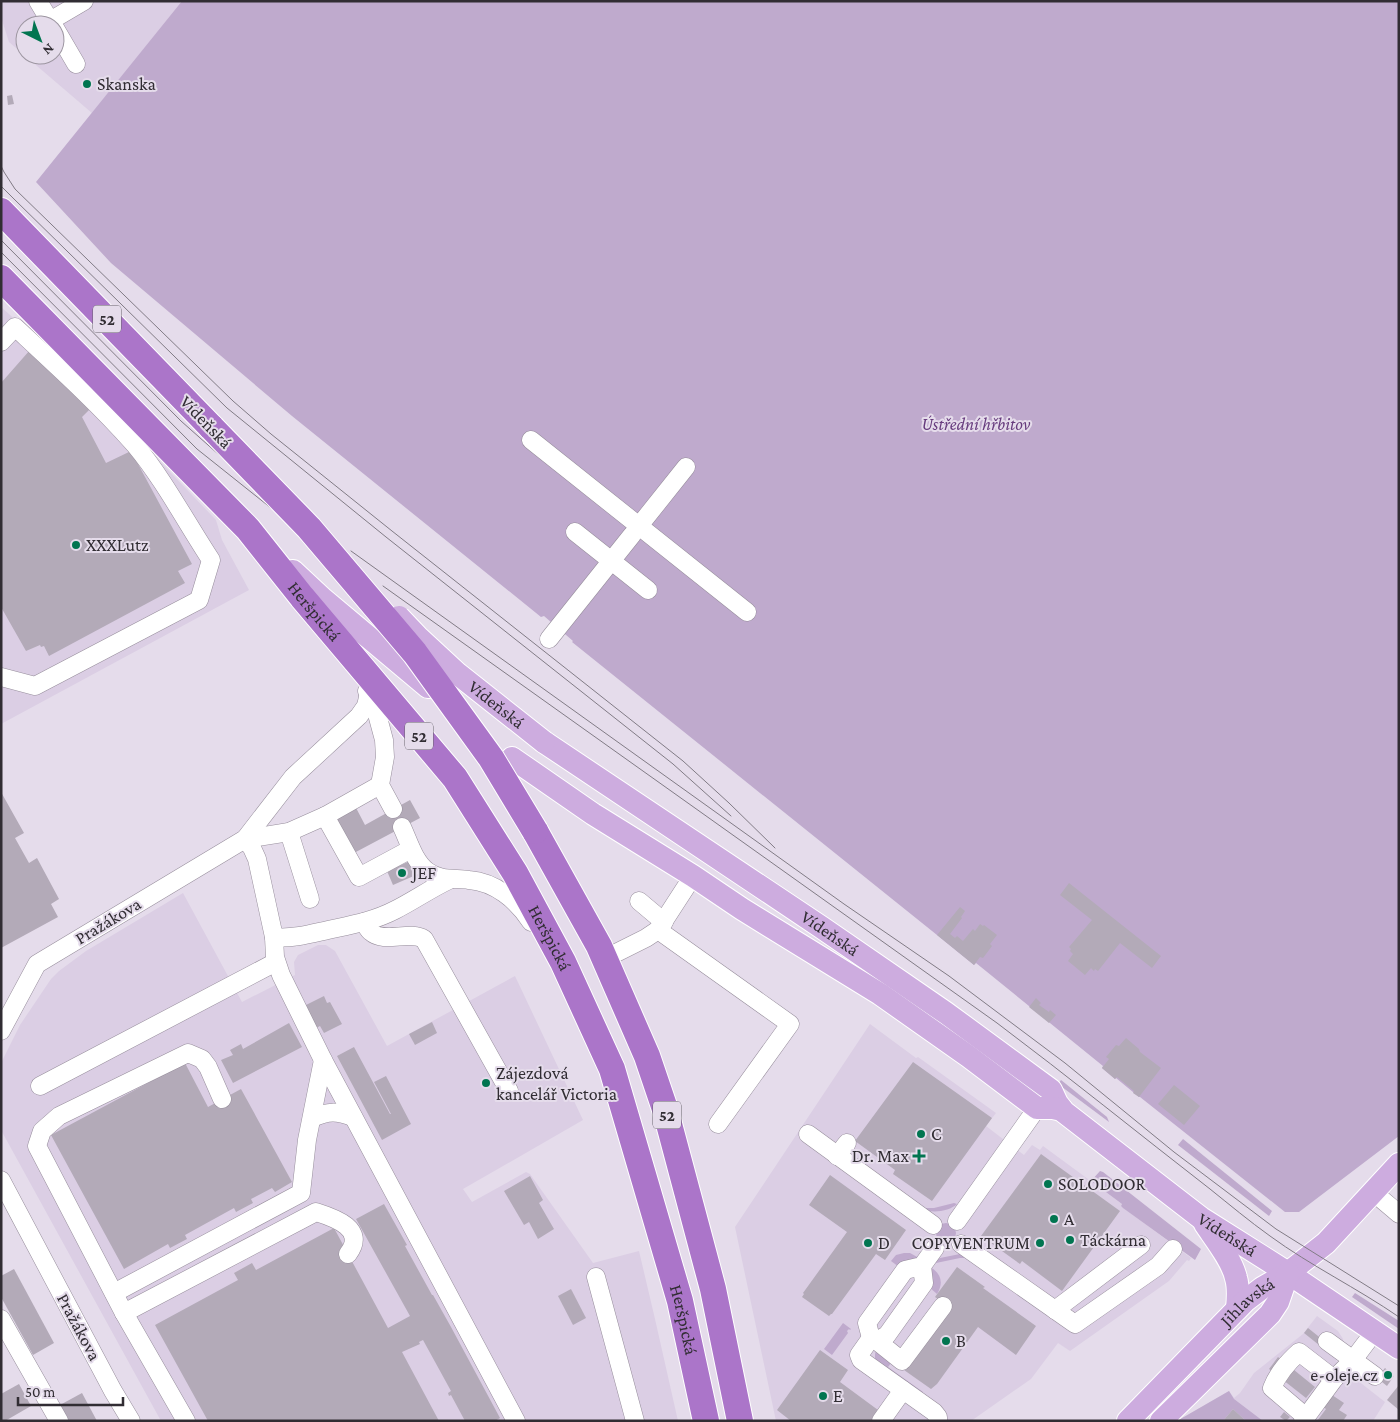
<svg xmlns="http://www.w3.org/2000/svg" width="1400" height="1422" viewBox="0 0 1400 1422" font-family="'Crimson Pro',serif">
<rect width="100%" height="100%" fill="#e5dceb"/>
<g fill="#dbcee4" fill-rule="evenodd">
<path d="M1,1H182L92,113L9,42L1,17ZM25,25H55V55H25Z"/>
<polygon points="1,307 74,372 216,520 222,540 249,590 1,724"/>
<polygon points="183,893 242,1002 295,975 294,962 298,955 318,945 326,945 335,951 387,1046 515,976 583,1120 463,1189 472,1202 526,1172 530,1174 593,1263 639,1251 655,1319 678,1421 161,1421 1,1130 1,1063 20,1025 51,979 59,971 86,951"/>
<polygon points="870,1024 916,1058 918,1057 996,1113 986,1126 1024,1155 1032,1145 1040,1150 1043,1146 1122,1204 1121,1206 1191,1258 1189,1261 1187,1260 1169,1281 1070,1351 1058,1343 1031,1379 971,1421 776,1421 735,1227"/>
<polygon points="1317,1316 1338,1331 1343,1339 1344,1349 1336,1361 1339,1363 1295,1421 1177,1421 1229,1391 1234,1398 1240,1393 1254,1373 1303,1334"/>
<polygon points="1348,1373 1385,1402 1373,1421 1311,1421"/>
</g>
<g fill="#bfaacd">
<polygon points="182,1 1399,1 1399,1136 1299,1212 1285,1212 1140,1097 1139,1097 1116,1078 1115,1079 1102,1068 1103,1066 976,963 974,965 937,935 572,642 573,641 544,616 541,617 292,416 111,263 36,182"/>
<polygon points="1061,1080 1107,1117 1109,1122 1058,1084"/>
<polygon points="1183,1139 1272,1211 1269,1216 1178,1145"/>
<polygon points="1100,1171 1103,1172 1201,1249 1195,1260 1123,1208 1121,1206 1122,1204 1091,1181"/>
<path d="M954,1203L957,1204C950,1211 932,1214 923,1209L925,1208H934Z"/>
<circle cx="946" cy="1233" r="10"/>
<polygon points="904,1253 910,1253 919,1258 899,1267 891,1261 896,1255"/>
<polygon points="960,1254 964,1255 967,1258 960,1258 936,1263 934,1262 940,1258"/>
<path d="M930,1267C941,1273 944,1283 937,1294L929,1287Z"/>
<polygon points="1355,1293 1399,1321 1399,1329 1352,1297"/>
<polygon points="843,1323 851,1329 850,1330 849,1329 847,1331 848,1333 832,1355 824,1349"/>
<polygon points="876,1351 894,1359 888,1367 923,1392 921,1394 875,1360 875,1354"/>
<polygon points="1229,1391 1234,1399 1263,1421 1246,1421 1233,1409 1223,1421 1177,1421"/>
</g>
<g fill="#b3aab8">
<polygon points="12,95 14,104 8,105 7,96"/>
<polygon points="30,350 92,407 82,417 106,463 131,451 192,564 178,571 185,583 49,656 44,646 41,647 40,645 26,651 1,607 1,383"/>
<polygon points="1,792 24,833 15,838 29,863 37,858 59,899 51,904 58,917 1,948"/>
<polygon points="410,800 420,818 354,853 333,815 354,804 365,825"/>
<polygon points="410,861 416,875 393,885 387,871"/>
<polygon points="1069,883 1161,956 1152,968 1120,943 1098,971 1095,969 1094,971 1091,968 1085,975 1068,961 1073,954 1070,951 1071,949 1069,947 1092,920 1060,895"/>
<polygon points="960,907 965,911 961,917 962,918 950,934 955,938 957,936 963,941 973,929 975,931 980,924 983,926 984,925 997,935 990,944 992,946 983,958 980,957 974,965 937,935"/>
<polygon points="324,996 327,1003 330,1002 342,1024 324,1033 320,1026 314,1029 302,1007"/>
<polygon points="1036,998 1041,1003 1039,1005 1049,1012 1050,1010 1056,1015 1049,1023 1029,1007"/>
<polygon points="432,1022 437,1033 415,1045 409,1034"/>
<polygon points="289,1023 302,1047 233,1083 221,1060 233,1055 230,1050 241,1044 243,1049"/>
<polygon points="1126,1038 1139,1049 1140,1052 1161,1068 1139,1097 1133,1093 1134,1091 1117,1077 1115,1079 1102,1068 1109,1059 1106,1057 1116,1045 1119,1046"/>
<polygon points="354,1047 390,1114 391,1114 374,1082 386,1076 411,1124 382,1140 337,1056"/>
<polygon points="913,1062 992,1118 932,1201 893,1174 895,1170 855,1141"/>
<polygon points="185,1063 208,1107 241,1089 292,1182 275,1192 272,1188 251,1199 253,1203 236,1212 234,1208 185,1235 187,1239 170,1248 168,1244 124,1269 51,1135"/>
<polygon points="1174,1085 1200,1106 1184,1125 1158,1104"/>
<polygon points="1041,1154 1120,1211 1062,1291 1022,1261 1020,1264 981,1236"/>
<polygon points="830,1175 906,1230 885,1260 876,1254 832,1314 831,1314 829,1316 802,1297 804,1294 803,1293 847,1232 809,1205"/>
<polygon points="530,1176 543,1200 539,1203 554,1229 538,1239 529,1222 524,1225 504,1191"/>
<polygon points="384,1204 407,1245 405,1246 432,1295 433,1295 451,1327 500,1418 495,1421 465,1421 451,1395 449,1396 448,1393 451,1391 423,1340 419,1342 420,1344 402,1352 439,1421 208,1421 155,1325 238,1280 234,1273 252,1263 256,1270 334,1228 388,1328 410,1316 356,1219"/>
<polygon points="957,1267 985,1287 983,1288 1036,1326 1016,1355 978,1327 937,1384 931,1389 904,1370 948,1306 935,1297"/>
<polygon points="14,1269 54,1343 33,1355 1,1297 1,1276"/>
<polygon points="571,1289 586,1318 573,1325 558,1296"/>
<polygon points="1308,1328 1323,1340 1319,1345 1304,1333"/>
<polygon points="820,1350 848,1370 840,1382 878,1410 876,1421 791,1421 777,1410"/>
<polygon points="1278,1357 1315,1387 1306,1398 1269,1369"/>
<polygon points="1385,1368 1394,1376 1387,1386 1377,1378"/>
<polygon points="19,1384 31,1406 5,1421 1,1421 1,1394"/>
<polygon points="1399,1385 1399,1410 1387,1400"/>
<polygon points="82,1393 97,1421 69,1421 60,1405"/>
<polygon points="1332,1395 1344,1403 1339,1410 1347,1415 1343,1421 1317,1421 1326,1409 1323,1407"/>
<polygon points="1233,1409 1246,1421 1223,1421"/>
<polygon points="1284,1412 1290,1417 1286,1421 1280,1417"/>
</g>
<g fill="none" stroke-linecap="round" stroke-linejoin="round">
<g stroke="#978e9c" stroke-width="19">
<g id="minor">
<polyline points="38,1 50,21 84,1"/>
<polyline points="55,28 76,64"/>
<path d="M1,342L15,327C56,365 98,403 135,445C164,480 186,522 211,560L199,600L35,686L1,677"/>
<polyline points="531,440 747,612"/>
<polyline points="635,531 686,467"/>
<polyline points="575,532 648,590"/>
<polyline points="549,639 632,535"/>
<polyline points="367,691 377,714 384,740 385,757 380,785 393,809"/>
<polyline points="380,785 325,816 359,877 411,849"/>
<path d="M402,827C409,842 414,861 427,871C440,881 454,878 469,880C495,882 517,900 531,922"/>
<polyline points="289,832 310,899"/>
<polyline points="245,839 252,848 257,859 274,937 275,957 281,975 323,1060 516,1421"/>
<polyline points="245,839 289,832 325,816"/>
<polyline points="639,901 664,922"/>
<path d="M364,922C366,925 368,930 371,932C384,944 410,930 424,939L509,1091"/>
<polyline points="658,930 693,876"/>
<path d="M274,937C292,939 310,934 328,930C351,925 374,921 395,910C413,901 430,889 449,880"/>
<polyline points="604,959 646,938 658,930 790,1024 718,1124"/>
<polyline points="1,1031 37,964 245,839 293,777 359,716 366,706 369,693"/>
<polyline points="40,1086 276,962"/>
<path d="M312,1118C329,1111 336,1111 353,1117"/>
<polyline points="808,1134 933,1225"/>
<polyline points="837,1156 847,1143"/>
<polyline points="1,1180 113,1391 131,1421"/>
<polyline points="1373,1192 1399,1214"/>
<polyline points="957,1221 1037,1108"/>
<polyline points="961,1244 1075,1324 1158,1266 1173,1249"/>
<polyline points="922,1266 905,1270 867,1323 871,1338 877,1341 887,1335 924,1283 922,1266 935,1248"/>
<polyline points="596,1277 635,1421"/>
<polyline points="114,1293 301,1193 307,1140 323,1060"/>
<polyline points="1055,1310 1141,1245"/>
<path d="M124,1313L316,1212C335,1218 367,1229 348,1254"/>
<polyline points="1,1319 59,1421"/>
<polyline points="871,1338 859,1355 861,1360 934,1412 938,1417 938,1421"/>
<polyline points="877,1341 902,1361 943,1306"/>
<polyline points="1327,1341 1375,1376"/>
<path d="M1306,1417L1272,1388C1278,1373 1287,1363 1299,1352L1334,1379"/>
<polyline points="186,1421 124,1313 37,1146 42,1131 59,1116 188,1053 202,1059 208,1067 222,1099"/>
<polyline points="881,1421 903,1390"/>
<polyline points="1303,1421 1334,1379 1353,1360 1375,1331"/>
</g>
</g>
<g stroke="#fff" stroke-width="24">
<g id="major">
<polyline points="293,571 323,599 428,687"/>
<path id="s1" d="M544,742L821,927L946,1013L1051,1090L1057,1103L1064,1112L1201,1218L1288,1273L1399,1348"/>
<polyline points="512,758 593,814 693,876 742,909 880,994 968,1056 1037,1108 1053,1108 1062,1110"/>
<path d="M1205,1224C1215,1239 1232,1260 1236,1278C1239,1288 1238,1299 1237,1309"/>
<path id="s2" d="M1128,1421L1245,1301L1262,1288L1288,1273L1326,1243L1399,1164"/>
<polyline points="1161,1421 1270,1314 1278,1302 1288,1273"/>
</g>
</g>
<g stroke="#fff" stroke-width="28">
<g id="highway">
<polyline points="1,211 212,428"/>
<path id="s3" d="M1,278L248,529L302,597L455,778L515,873L563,962L612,1069L680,1301L706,1421"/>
<polyline points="535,831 599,946 647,1056 665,1109 713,1289 740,1421"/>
</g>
</g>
<use href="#minor" stroke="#fff" stroke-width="18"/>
<use href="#major" stroke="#cdacdf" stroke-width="22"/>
<use href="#highway" stroke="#ab75c9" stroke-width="26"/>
<g stroke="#817b85" stroke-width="1">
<polyline points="1,166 4,172 15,189 233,401 271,434 392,531 683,761 729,803 775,848"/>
<polyline points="1,186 14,199 227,408 386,537 673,764 731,816"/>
<polyline points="1,240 181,421 226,461"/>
<polyline points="1,252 197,449 271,508"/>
<polyline points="351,551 844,904 949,976 1065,1063 1174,1152 1276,1229 1399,1306"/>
<path d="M383,586L997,1023C1069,1077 1139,1134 1210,1189C1230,1205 1249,1221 1270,1236C1311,1266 1357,1288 1399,1317"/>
</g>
<g stroke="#fff" stroke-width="24" stroke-linecap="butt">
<g id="major-bridge">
<path id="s4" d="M399,617L418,637L458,674L544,742"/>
</g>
</g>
<g stroke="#fff" stroke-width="28" stroke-linecap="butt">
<polyline id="highway-bridge" points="212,428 309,528 415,653 491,758 535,831"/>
</g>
<use href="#major-bridge" stroke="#cdacdf" stroke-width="22"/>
<use href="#highway-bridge" stroke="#ab75c9" stroke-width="26"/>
</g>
<g fill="#017550" stroke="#e5dceb" stroke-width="2">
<circle cx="87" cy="84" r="5"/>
<circle cx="76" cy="545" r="5"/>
<circle cx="402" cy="873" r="5"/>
<circle cx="486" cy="1083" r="5"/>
<circle cx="921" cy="1134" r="5"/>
<path d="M916.5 1148.5h5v5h5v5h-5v5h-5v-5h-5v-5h5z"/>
<circle cx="1048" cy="1184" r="5"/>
<circle cx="1054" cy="1219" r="5"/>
<circle cx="1070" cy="1240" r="5"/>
<circle cx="868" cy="1243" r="5"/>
<circle cx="1040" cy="1243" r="5"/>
<circle cx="946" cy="1341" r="5"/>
<circle cx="1388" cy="1375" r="5"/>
<circle cx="823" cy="1396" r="5"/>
</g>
<g text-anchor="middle" stroke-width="4" stroke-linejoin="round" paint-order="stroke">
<g fill="#e5dceb" stroke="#67626a" stroke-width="1">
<rect x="93" y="305.5" width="28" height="27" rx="4"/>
<rect x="405" y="722.5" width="28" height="27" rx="4"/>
<rect x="653" y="1101.5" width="28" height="27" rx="4"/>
</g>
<g font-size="16" font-weight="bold" fill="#312d33">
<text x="107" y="325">52</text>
<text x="419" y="742">52</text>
<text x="667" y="1121">52</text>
</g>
<g font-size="18" fill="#312d33" stroke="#e5dceb" text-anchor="start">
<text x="97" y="90">Skanska</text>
<text x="86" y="551">XXXLutz</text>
<text x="412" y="879">JEF</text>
<text x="496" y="1079">Zájezdová<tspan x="496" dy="21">kancelář Victoria</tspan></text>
<text x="931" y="1140">C</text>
<text x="909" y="1162" text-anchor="end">Dr. Max</text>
<text x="1058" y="1190">SOLODOOR</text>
<text x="1064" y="1225">A</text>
<text x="1080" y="1246">Táckárna</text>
<text x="878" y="1249">D</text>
<text x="1030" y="1249" text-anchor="end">COPYVENTRUM</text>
<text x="956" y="1347">B</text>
<text x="1378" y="1381" text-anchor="end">e-oleje.cz</text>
<text x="833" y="1402">E</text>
</g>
<g font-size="18" fill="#312d33" stroke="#e5dceb">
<text transform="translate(206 422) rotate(46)" y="6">Vídeňská</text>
<text dy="6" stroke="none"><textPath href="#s3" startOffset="458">Heršpická</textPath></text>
<text dy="6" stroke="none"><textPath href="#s4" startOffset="131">Vídeňská</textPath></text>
<text transform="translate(108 921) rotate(-31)" y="6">Pražákova</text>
<text dy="6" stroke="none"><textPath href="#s1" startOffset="344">Vídeňská</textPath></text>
<text dy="6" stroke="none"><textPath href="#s3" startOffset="862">Heršpická</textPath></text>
<text dy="6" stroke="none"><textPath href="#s1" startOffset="845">Vídeňská</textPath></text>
<text dy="6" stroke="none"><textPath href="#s2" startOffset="169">Jihlavská</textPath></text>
<text dy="6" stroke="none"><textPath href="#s3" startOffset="1268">Heršpická</textPath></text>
<text transform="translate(79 1327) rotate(62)" y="6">Pražákova</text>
</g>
<g font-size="18" font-style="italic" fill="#673c7e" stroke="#e5dceb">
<text x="976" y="430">Ústřední hřbitov</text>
</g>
</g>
<rect width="1400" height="1422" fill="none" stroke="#312d33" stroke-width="5"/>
<g transform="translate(40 40) rotate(138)"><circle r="24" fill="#e5dceb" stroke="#9d96a1"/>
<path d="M0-4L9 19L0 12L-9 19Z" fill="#017550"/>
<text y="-8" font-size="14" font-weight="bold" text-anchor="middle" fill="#312d33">N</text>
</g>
<path d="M18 1397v8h105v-8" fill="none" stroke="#312d33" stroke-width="2.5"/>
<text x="25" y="1397" font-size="15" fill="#312d33" stroke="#e5dceb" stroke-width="4" paint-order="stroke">50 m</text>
</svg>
